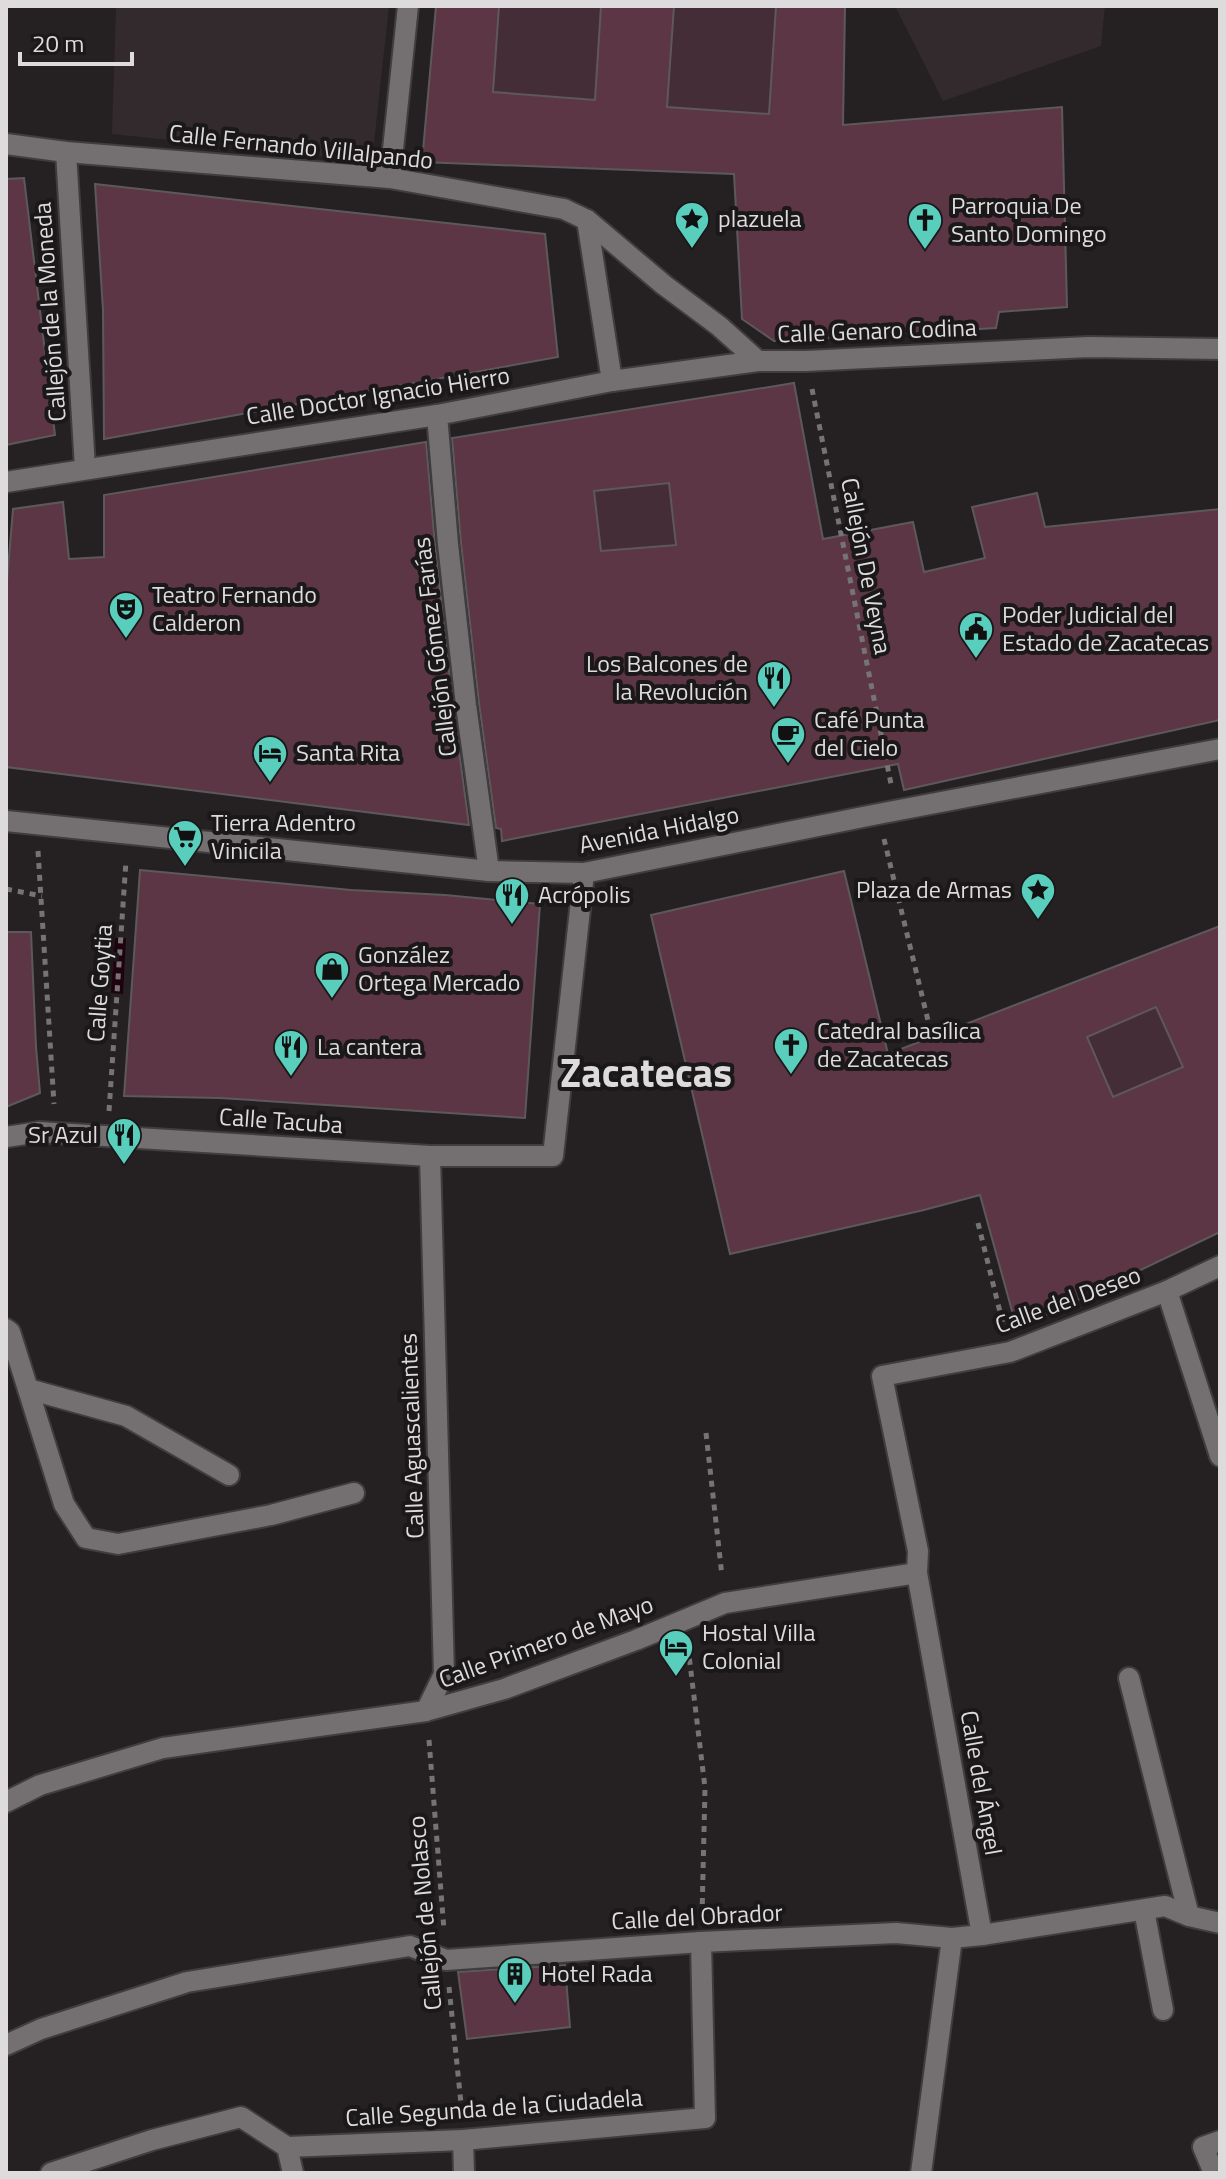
<svg xmlns="http://www.w3.org/2000/svg" width="1226" height="2179" viewBox="0 0 1226 2179" font-family="'Titillium Web',sans-serif">
<rect width="100%" height="100%" fill="#252122"/>
<g fill="#332a2e">
<polygon points="116,6 389,6 372,161 112,134"/>
<polygon points="895,6 1105,6 1101,46 943,101"/>
</g>
<g fill="#442d36">
<polygon points="499,6 601,6 595,100 493,92"/>
<polygon points="674,6 776,6 769,114 667,107"/>
<polygon points="635,458 638,486 669,483 676,544 601,551 598,522 581,523 576,485"/>
<polygon points="1156,1007 1183,1067 1113,1097 1087,1037"/>
</g>
<polygon fill="#20020f" points="114,938 126,938 123,994 111,993"/>
<g fill="#5c3645" stroke="#5d595a" stroke-width="2" fill-rule="evenodd">
<polygon points="436,6 499,6 493,92 595,100 601,6 674,6 667,107 769,114 776,6 845,6 843,125 1062,107 1067,307 999,312 996,328 774,341 742,319 734,174 422,162"/>
<polygon points="24,178 55,435 6,445 6,179"/>
<polygon points="95,184 545,234 558,357 104,439 103,310"/>
<path d="M794,383L823,539L913,522L924,572L985,558L972,507L1037,493L1045,527L1220,509V720L904,790L898,764L502,841L501,829L496,828L479,703L461,543L452,438ZM669,483L676,545L601,551L594,491Z"/>
<polygon points="426,442 435,545 453,706 469,825 6,767 6,593 13,509 63,502 69,559 104,557 104,495"/>
<polygon points="140,870 351,890 445,895 540,904 525,1118 220,1098 124,1096"/>
<path d="M844,871L888,1054L1220,926V1232L1017,1329L980,1195L924,1210L730,1254L651,915ZM1156,1007L1183,1067L1113,1097L1087,1037Z"/>
<polygon points="6,932 31,932 36,1047 40,1093 6,1107"/>
<polygon points="565,1965 570,2027 467,2039 458,1972"/>
</g>
<g fill="none" stroke-linecap="round" stroke-linejoin="round">
<g stroke="#403d3e" stroke-width="24">
<polyline id="service" points="287,2147 463,2140 705,2118"/>
</g>
<g stroke="#403d3e" stroke-width="24">
<g id="minor">
<polyline points="66,152 85,468"/>
<polyline points="390,178 408,6"/>
<polyline points="6,482 437,415"/>
<polyline points="1167,1291 1220,1456"/>
<polyline points="6,1329 10,1332 64,1504 86,1538 118,1544 271,1515 354,1493"/>
<polyline points="28,1389 126,1416 229,1475"/>
<polyline points="1129,1678 1189,1916"/>
<polyline points="426,1711 444,1674 430,1156"/>
<polyline points="6,1802 40,1785 163,1748 426,1711 504,1689 636,1640 725,1603 917,1573"/>
<polyline points="1144,1910 1163,2010"/>
<polyline points="982,1935 1165,1906 1189,1916 1220,1923"/>
<polyline points="701,1942 705,2118"/>
<polyline points="6,2045 41,2029 187,1982 410,1946 446,1960 701,1942 896,1933 952,1938"/>
<polyline points="463,2140 464,2173"/>
<polyline points="51,2173 152,2140 241,2117 287,2147 293,2173"/>
<polyline points="921,2173 952,1938 982,1935 917,1573 918,1551 882,1376 1010,1352 1167,1291 1220,1266"/>
<polyline points="1214,2173 1203,2147 1220,2141"/>
</g>
</g>
<g stroke="#403d3e" stroke-width="24">
<g id="tertiary">
<polyline points="6,144 66,152 390,178 564,209 587,220 664,285 719,326 758,361 806,361 1089,347 1220,349"/>
<polyline points="587,220 612,381"/>
<polyline points="6,821 489,871 584,873 878,814 1220,749"/>
<polyline points="489,871 466,705 448,544 437,415 612,381 758,361"/>
<polyline points="6,1137 39,1132 430,1156 553,1156 584,873"/>
</g>
</g>
<g stroke="#767374" stroke-width="5" stroke-dasharray="6 6" stroke-linecap="butt">
<polyline points="812,389 891,784"/>
<polyline points="884,839 932,1037"/>
<polyline points="38,851 54,1104"/>
<polyline points="6,889 42,896"/>
<polyline points="109,1111 126,861"/>
<polyline points="978,1223 1003,1324"/>
<polyline points="706,1433 722,1576"/>
<polyline points="688,1647 705,1788 702,1916"/>
<polyline points="429,1740 444,1930"/>
<polyline points="449,1987 462,2113"/>
</g>
<use href="#service" stroke="#746f71" stroke-width="20"/>
<use href="#minor" stroke="#746f71" stroke-width="20"/>
<use href="#tertiary" stroke="#746f71" stroke-width="20"/>
</g>
<defs>
<g id="sight-pin" transform="scale(1.8)"><path d="M0 17L-7.5 6A9.5 9.5 0 1 1 7.5 6Z" fill="#5acebc" stroke="#1b1819"/><path d="M0-6L1.8-2.2L6-1.7L2.9 1.2L3.7 5.4L0 3.3L-3.7 5.4L-2.9 1.2L-6-1.7L-1.8-2.2Z" fill="#111"/></g>
<g id="church-pin" transform="scale(1.8)"><path d="M0 17L-7.5 6A9.5 9.5 0 1 1 7.5 6Z" fill="#5acebc" stroke="#1b1819"/><path d="M-1.2-6h2.4v3.5h3.3v2.4h-3.3V6h-2.4V-.1h-3.3v-2.4h3.3Z" fill="#111"/></g>
<g id="theatre-pin" transform="scale(1.8)"><path d="M0 17L-7.5 6A9.5 9.5 0 1 1 7.5 6Z" fill="#5acebc" stroke="#1b1819"/><path d="M-5-5.5Q0-4 5-5.5V0Q5 5 0 6Q-5 5-5 0ZM-3.3-2.5H-1v1.5H-3.3ZM1-2.5H3.3v1.5H1ZM-2.8 1Q0 5.5 2.8 1Z" fill="#111"/></g>
<g id="civic-pin" transform="scale(1.8)"><path d="M0 17L-7.5 6A9.5 9.5 0 1 1 7.5 6Z" fill="#5acebc" stroke="#1b1819"/><path d="M-.6-6.5H3V-4.5H.6V-3L4-1V1h2V6H-6V1h2V-1L-.6-3ZM-1.2 2.5V6h2.4V2.5Z" fill="#111"/></g>
<g id="restaurant-pin" transform="scale(1.8)"><path d="M0 17L-7.5 6A9.5 9.5 0 1 1 7.5 6Z" fill="#5acebc" stroke="#1b1819"/><path d="M-5-6h1v4h1v-4h1v4h1v-4h1v5L-1.5 .5V6h-2V.5L-5-1ZM5-6V6H3V1.5H1.5Q1.5-4 5-6Z" fill="#111"/></g>
<g id="cafe-pin" transform="scale(1.8)"><path d="M0 17L-7.5 6A9.5 9.5 0 1 1 7.5 6Z" fill="#5acebc" stroke="#1b1819"/><path d="M-5.5-4.5H6V0H3Q3 3.5 0 3.5H-2.5Q-5.5 3.5-5.5 0ZM3-3.2v2h1.7v-2ZM-6 4.5H4V6H-6Z" fill="#111"/></g>
<g id="hotel-pin" transform="scale(1.8)"><path d="M0 17L-7.5 6A9.5 9.5 0 1 1 7.5 6Z" fill="#5acebc" stroke="#1b1819"/><path d="M-6-4.5h1.5V1H6V5H4.5V3h-9V5H-6ZM-4 0a1.8 1.8 0 1 1 3.6 0ZM.5 0V-2.5h3Q6-2.5 6 0Z" fill="#111"/></g>
<g id="supermarket-pin" transform="scale(1.8)"><path d="M0 17L-7.5 6A9.5 9.5 0 1 1 7.5 6Z" fill="#5acebc" stroke="#1b1819"/><path d="M-6-5.5h2.5l.6 2H6L4.5 2H-2.5L-4.4-4H-6ZM-1.5 3.2a1.3 1.3 0 1 0 .1 0ZM3 3.2a1.3 1.3 0 1 0 .1 0Z" fill="#111"/></g>
<g id="shop-pin" transform="scale(1.8)"><path d="M0 17L-7.5 6A9.5 9.5 0 1 1 7.5 6Z" fill="#5acebc" stroke="#1b1819"/><path d="M-5-2.5h2.3a2.7 3.5 0 0 1 5.4 0H5L5.5 6h-11ZM-1.5-2.5h3a1.5 2.3 0 0 0-3 0Z" fill="#111"/></g>
<g id="building-pin" transform="scale(1.8)"><path d="M0 17L-7.5 6A9.5 9.5 0 1 1 7.5 6Z" fill="#5acebc" stroke="#1b1819"/><path d="M-4-6H4V6H1V3H-1V6H-4ZM-2.5-4.3h1.7v1.8h-1.7ZM.8-4.3h1.7v1.8H.8ZM-2.5-1h1.7V.8h-1.7ZM.8-1h1.7V.8H.8Z" fill="#111"/></g>
</defs>
<g fill-rule="evenodd">
<use href="#sight-pin" x="692" y="219"/>
<use href="#church-pin" x="925" y="220"/>
<use href="#theatre-pin" x="126" y="609"/>
<use href="#civic-pin" x="976" y="629"/>
<use href="#restaurant-pin" x="774" y="678"/>
<use href="#cafe-pin" x="788" y="734"/>
<use href="#hotel-pin" x="270" y="753"/>
<use href="#supermarket-pin" x="185" y="837"/>
<use href="#sight-pin" x="1038" y="890"/>
<use href="#restaurant-pin" x="512" y="895"/>
<use href="#shop-pin" x="332" y="969"/>
<use href="#church-pin" x="791" y="1045"/>
<use href="#restaurant-pin" x="291" y="1047"/>
<use href="#restaurant-pin" x="124" y="1135"/>
<use href="#hotel-pin" x="676" y="1647"/>
<use href="#building-pin" x="515" y="1974"/>
</g>
<g text-anchor="middle" stroke-width="8" stroke-linejoin="round" paint-order="stroke">
<g font-size="24" fill="#dedbdc" stroke="#1b1819">
<text transform="translate(301 147) rotate(6)" y="8">Calle Fernando Villalpando</text>
<text transform="translate(50 312) rotate(-94)" y="8">Callejón de la Moneda</text>
<text transform="translate(877 331) rotate(-2)" y="8">Calle Genaro Codina</text>
<text transform="translate(378 396) rotate(-9)" y="8">Calle Doctor Ignacio Hierro</text>
<text transform="translate(866 566) rotate(79)" y="8">Callejón De Veyna</text>
<text transform="translate(435 647) rotate(-97)" y="8">Callejón Gómez Farías</text>
<text transform="translate(659 830) rotate(-11)" y="8">Avenida Hidalgo</text>
<text transform="translate(100 983) rotate(-86)" y="8">Calle Goytia</text>
<text transform="translate(281 1121) rotate(4)" y="8">Calle Tacuba</text>
<text transform="translate(1068 1300) rotate(-20)" y="8">Calle del Deseo</text>
<text transform="translate(412 1436) rotate(-92)" y="8">Calle Aguascalientes</text>
<text transform="translate(546 1642) rotate(-20)" y="8">Calle Primero de Mayo</text>
<text transform="translate(981 1783) rotate(80)" y="8">Calle del Ángel</text>
<text transform="translate(425 1913) rotate(-95)" y="8">Callejón de Nolasco</text>
<text transform="translate(697 1917) rotate(-3)" y="8">Calle del Obrador</text>
<text transform="translate(494 2108) rotate(-4)" y="8">Calle Segunda de la Ciudadela</text>
</g>
<g font-size="24" fill="#dedbdc" stroke="#1b1819" text-anchor="start">
<text x="951" y="214">Parroquia De<tspan x="951" dy="28">Santo Domingo</tspan></text>
<text x="718" y="227">plazuela</text>
<text x="152" y="603">Teatro Fernando<tspan x="152" dy="28">Calderon</tspan></text>
<text x="1002" y="623">Poder Judicial del<tspan x="1002" dy="28">Estado de Zacatecas</tspan></text>
<text x="748" y="672" text-anchor="end">Los Balcones de<tspan x="748" dy="28">la Revolución</tspan></text>
<text x="814" y="728">Café Punta<tspan x="814" dy="28">del Cielo</tspan></text>
<text x="296" y="761">Santa Rita</text>
<text x="211" y="831">Tierra Adentro<tspan x="211" dy="28">Vinicila</tspan></text>
<text x="1012" y="898" text-anchor="end">Plaza de Armas</text>
<text x="538" y="903">Acrópolis</text>
<text x="358" y="963">González<tspan x="358" dy="28">Ortega Mercado</tspan></text>
<text x="817" y="1039">Catedral basílica<tspan x="817" dy="28">de Zacatecas</tspan></text>
<text x="317" y="1055">La cantera</text>
<text x="98" y="1143" text-anchor="end">Sr Azul</text>
<text x="702" y="1641">Hostal Villa<tspan x="702" dy="28">Colonial</tspan></text>
<text x="541" y="1982">Hotel Rada</text>
</g>
<g font-size="40" font-weight="bold" fill="#dedbdc" stroke="#1b1819">
<text x="646" y="1087">Zacatecas</text>
</g>
</g>
<rect width="1226" height="2179" fill="none" stroke="#dedbdc" stroke-width="16"/>
<path d="M20 52v12h112v-12" fill="none" stroke="#dedbdc" stroke-width="4"/>
<text x="32" y="52" font-size="24" fill="#dedbdc" stroke="#1b1819" stroke-width="6" paint-order="stroke">20 m</text>
</svg>
